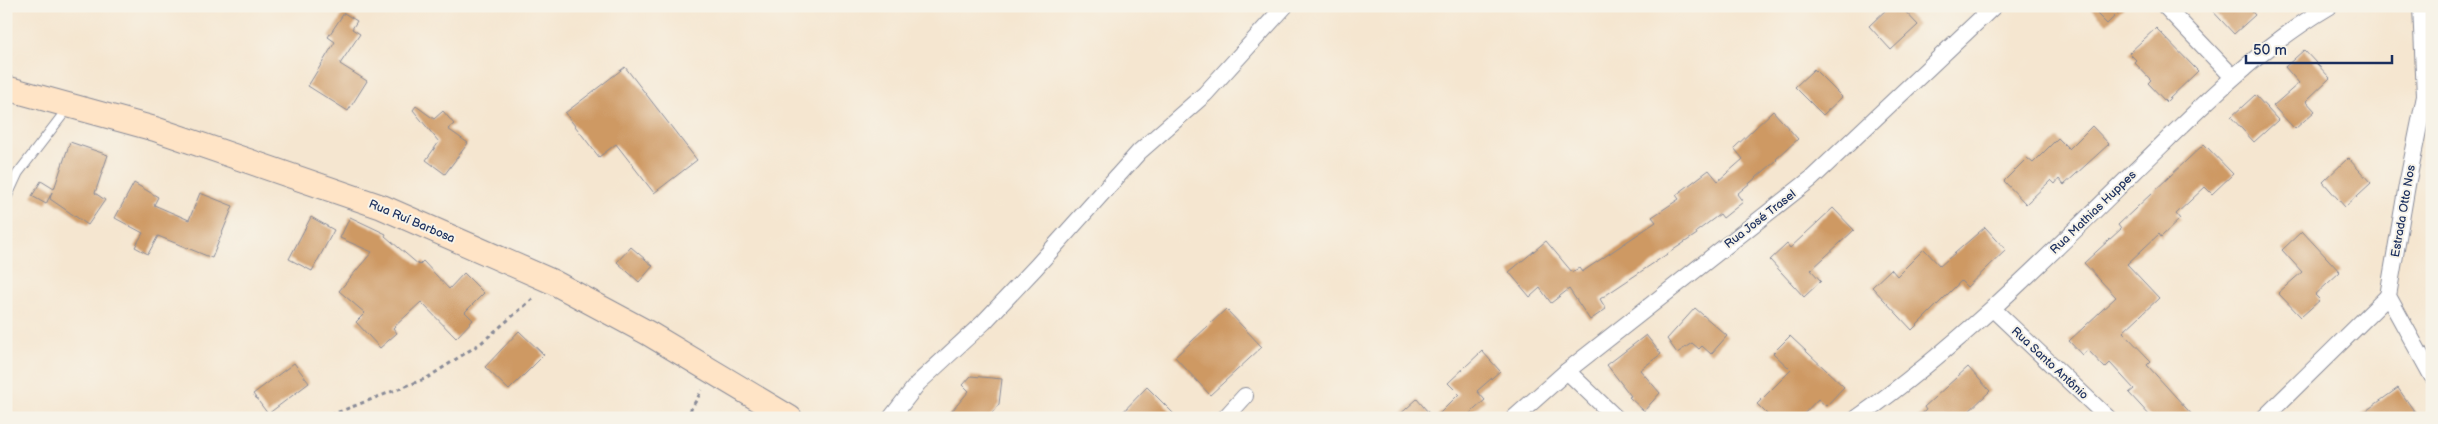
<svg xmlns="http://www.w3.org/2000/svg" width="2438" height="424" viewBox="0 0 2438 424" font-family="'Balsamiq Sans',sans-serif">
<rect width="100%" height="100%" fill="#f7f3e8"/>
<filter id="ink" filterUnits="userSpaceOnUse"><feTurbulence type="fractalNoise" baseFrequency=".02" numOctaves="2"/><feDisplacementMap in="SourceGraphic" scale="10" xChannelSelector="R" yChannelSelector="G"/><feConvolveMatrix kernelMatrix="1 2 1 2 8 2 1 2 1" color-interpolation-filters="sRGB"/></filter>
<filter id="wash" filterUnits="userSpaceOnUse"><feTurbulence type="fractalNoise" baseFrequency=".0096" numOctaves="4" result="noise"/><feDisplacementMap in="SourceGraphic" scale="20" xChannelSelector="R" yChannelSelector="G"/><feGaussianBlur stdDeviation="1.12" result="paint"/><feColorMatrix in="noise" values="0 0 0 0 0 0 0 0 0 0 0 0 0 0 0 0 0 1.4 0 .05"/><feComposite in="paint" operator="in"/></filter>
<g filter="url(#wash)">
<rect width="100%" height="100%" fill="#f5e6d0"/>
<g id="blocks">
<g fill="#ce9963">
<polygon points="1890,6 1900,6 1918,25 1891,50 1869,26"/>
<polygon points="2089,6 2125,6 2107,24"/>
<polygon points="2208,6 2247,6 2255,15 2234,34"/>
<polygon points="344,13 357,21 352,29 360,34 340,64 367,81 348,111 308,86 335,42 328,37"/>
<polygon points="2156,28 2198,71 2166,102 2148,83 2151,80 2134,62 2136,60 2129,53"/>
<polygon points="2304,50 2330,78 2306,101 2315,111 2295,129 2273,106 2299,83 2285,67"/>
<polygon points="625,67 697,160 654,193 616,144 599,157 565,113"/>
<polygon points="1814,69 1842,97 1823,115 1795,87"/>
<polygon points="2255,95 2278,120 2254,142 2231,117"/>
<polygon points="416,106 434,119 443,111 454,124 448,129 468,143 445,174 426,160 439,142 413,110"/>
<polygon points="1773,111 1798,139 1776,159 1777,160 1737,194 1743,202 1723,218 1720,214 1696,232 1697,234 1600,299 1606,309 1590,320 1569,289 1551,303 1540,288 1530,297 1509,272 1546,241 1572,272 1579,268 1582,272 1656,222 1652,217 1679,199 1676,195 1709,170 1718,181 1743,159 1734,148"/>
<polygon points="2092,126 2109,144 2064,185 2059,179 2055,184 2051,180 2026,204 2004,181 2027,158 2033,163 2058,138 2069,149"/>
<polygon points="70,142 108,155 95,193 105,200 88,225 50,199 52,192 46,204 32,196 41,181 54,189"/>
<polygon points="2204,144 2233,174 2212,194 2205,187 2176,214 2180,219 2161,237 2159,234 2127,264 2159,298 2123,332 2151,361 2147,365 2195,418 2152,418 2129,393 2134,389 2110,363 2105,368 2088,350 2082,355 2069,341 2116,297 2084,263 2121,229 2118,225"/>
<polygon points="2348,158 2371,183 2345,207 2323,182"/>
<polygon points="134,183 158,197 154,205 189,220 200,193 233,206 212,258 158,236 148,254 135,247 143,233 115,218"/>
<polygon points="1833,208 1854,230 1811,270 1821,281 1804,297 1770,260 1787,244 1790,248"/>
<polygon points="311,217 334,230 312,271 289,259"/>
<polygon points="350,217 386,234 385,236 419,265 423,261 449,289 464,273 484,293 465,312 473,320 456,338 421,302 393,328 397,333 380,348 356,322 365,313 339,291 372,252 340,238"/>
<polygon points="1985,227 2006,250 1967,287 1961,281 1912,330 1872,287 1891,269 1897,276 1924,249 1940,266"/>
<polygon points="2302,231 2340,272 2315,295 2320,300 2301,317 2278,293 2302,272 2282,250"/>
<polygon points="631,247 653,266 639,282 617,262"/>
<polygon points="1695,308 1727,336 1711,354 1702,346 1699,349 1692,343 1677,353 1667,339"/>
<polygon points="1226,309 1262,347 1210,395 1175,357"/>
<polygon points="519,331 544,355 509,390 485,367"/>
<polygon points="1646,335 1661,354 1640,370 1660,393 1644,411 1629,397 1631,396 1607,365"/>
<polygon points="1790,336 1844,387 1826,406 1818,399 1800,418 1771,418 1757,404 1791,370 1773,353"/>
<polygon points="1482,351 1500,371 1477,391 1485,400 1465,418 1435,418 1459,394 1448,383"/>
<polygon points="294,363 309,383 268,414 253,394"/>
<polygon points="1968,367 1990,391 1962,418 1917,418 1926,410 1924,407"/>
<polygon points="971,376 1002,379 999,404 988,418 946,418 969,391 963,385"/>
<polygon points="1147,387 1178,418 1117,418"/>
<polygon points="2398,388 2419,418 2356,418"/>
<polygon points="1417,399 1433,418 1396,418"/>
</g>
</g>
</g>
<g filter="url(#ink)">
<use href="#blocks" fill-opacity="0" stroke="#888a97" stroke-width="1"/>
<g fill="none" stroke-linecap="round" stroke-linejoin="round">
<g stroke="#888a97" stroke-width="11">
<polyline id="service" points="6,199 18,173 68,108"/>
</g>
<g stroke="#888a97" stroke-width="18">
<g id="minor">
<polyline points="2165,6 2232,76"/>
<polyline points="2421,6 2425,96 2407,185 2388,296 2432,376"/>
<polyline points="1993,309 2108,418"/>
<polyline points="1567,371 1616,418"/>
<polyline points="891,418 918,383 984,322 1036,267 1139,152 1205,94 1285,6"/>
<polyline points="1225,418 1245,396"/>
<polyline points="1514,418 1567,371 1811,179 1994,6"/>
<path d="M1857,418C1958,347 2046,259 2134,172C2196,112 2255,50 2330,6"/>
<polyline points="2264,418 2388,296"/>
</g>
</g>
<g stroke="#888a97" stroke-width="26">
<polyline id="secondary" points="6,88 155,129 382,207 553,282 648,333 790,418"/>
</g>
<g stroke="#888a97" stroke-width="3" stroke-dasharray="4 4" stroke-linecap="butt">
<polyline points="323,418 427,378 481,343 535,297"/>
<polyline points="686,418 702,390"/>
</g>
<use href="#service" stroke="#fff" stroke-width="9"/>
<use href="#minor" stroke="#fff" stroke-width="16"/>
<use href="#secondary" stroke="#ffe4c6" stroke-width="24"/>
</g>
</g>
<g text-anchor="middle" stroke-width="4" stroke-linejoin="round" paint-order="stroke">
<g font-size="12" fill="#1b2f5e" stroke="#f7f3e8">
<text transform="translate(2403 211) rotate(-80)" y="4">Estrada Otto Nos</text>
<text transform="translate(2093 212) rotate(-44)" y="4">Rua Mathias Huppes</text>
<text transform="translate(1760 219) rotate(-38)" y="4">Rua José Trasel</text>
<text transform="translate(412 221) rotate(23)" y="4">Rua Ruí Barbosa</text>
<text transform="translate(2050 363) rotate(43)" y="4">Rua Santo Antônio</text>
</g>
</g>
<rect width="2438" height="424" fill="none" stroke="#f7f3e8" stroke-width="25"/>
<path d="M2246 55v8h146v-8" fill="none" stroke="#1b2f5e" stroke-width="2.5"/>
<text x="2253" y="55" font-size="15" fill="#1b2f5e" stroke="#f7f3e8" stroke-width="4" paint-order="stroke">50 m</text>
</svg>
